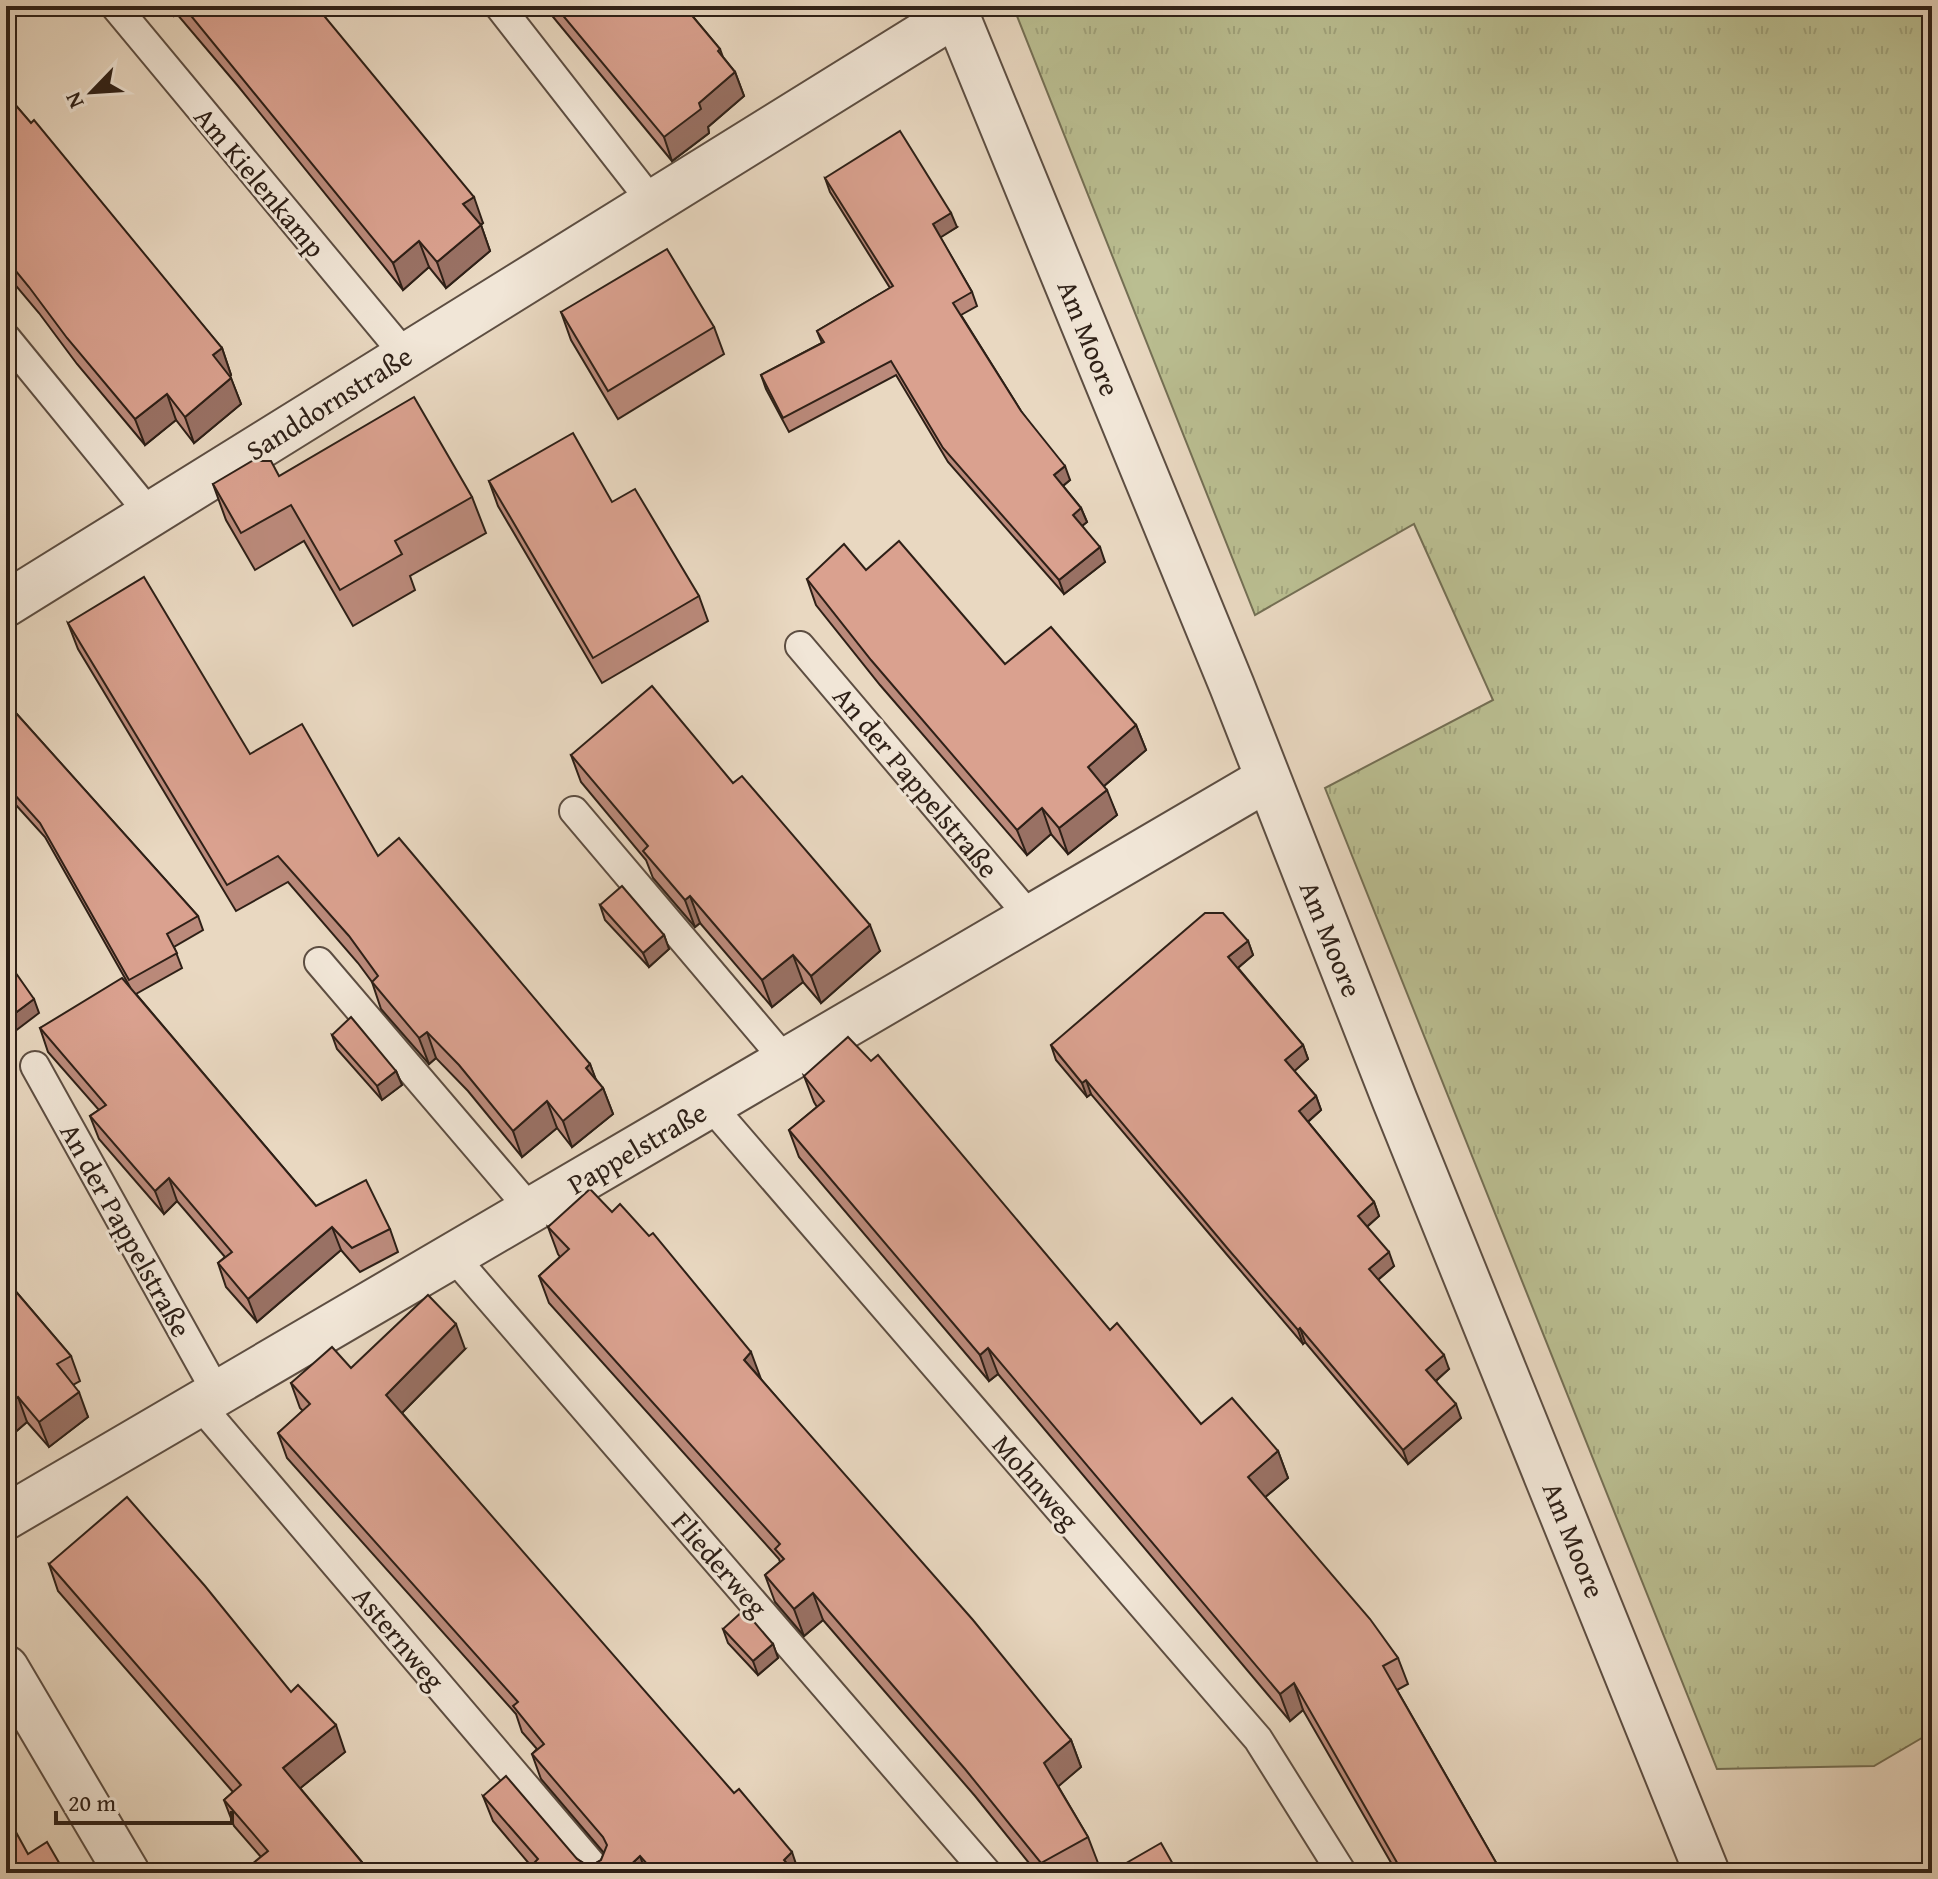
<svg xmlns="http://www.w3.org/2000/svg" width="1938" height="1879" viewBox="0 0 1938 1879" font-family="'Gentium Book Plus',serif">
<defs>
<pattern id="grass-tufts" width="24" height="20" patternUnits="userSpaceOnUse" patternTransform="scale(2)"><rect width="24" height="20" fill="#babe91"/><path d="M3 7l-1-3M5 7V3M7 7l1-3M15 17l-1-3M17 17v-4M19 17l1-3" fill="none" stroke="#a0a37c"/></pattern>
</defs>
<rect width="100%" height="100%" fill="#e9d8c1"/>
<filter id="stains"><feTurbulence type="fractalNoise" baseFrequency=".0025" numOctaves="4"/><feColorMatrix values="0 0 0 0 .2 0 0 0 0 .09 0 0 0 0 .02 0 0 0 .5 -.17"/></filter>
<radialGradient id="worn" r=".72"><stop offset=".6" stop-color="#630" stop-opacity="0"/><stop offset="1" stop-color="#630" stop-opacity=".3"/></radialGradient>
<polygon fill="url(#grass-tufts)" stroke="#746f54" stroke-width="2" points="1013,6 1932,6 1932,1732 1874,1766 1717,1769 1325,788 1493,700 1414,524 1255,615"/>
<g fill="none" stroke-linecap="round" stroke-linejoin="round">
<g stroke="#5d4e42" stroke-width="32">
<g id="service">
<polyline points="115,6 406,356"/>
<polyline points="499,6 652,202"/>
<polyline points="6,338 150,514"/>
<polyline points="800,646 1031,918"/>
<polyline points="574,811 786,1061"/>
<polyline points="319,962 531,1210"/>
<polyline points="35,1066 217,1393"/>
<polyline points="710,1105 1258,1739 1342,1873"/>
<polyline points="453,1256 987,1873"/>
<polyline points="199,1404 599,1873"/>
</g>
</g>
<g stroke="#5d4e42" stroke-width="48">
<g id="minor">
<polyline points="953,6 1232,686 1395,1101 1707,1873"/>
<polyline points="6,604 956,14"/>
<polyline points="6,1517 1267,779"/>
<polyline points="6,1668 127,1873"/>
</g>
</g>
<use href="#service" stroke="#f1e6d7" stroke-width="28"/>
<use href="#minor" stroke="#f1e6d7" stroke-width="44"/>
</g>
<g fill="#bb8a7b" stroke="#2e2017" stroke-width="2">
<polygon points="165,6 316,6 483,223 481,225 490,251 446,288 429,267 403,290 238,86 177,14 174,16"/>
<polygon points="544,6 684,6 720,49 723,57 735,72 744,96 708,127 709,133 672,161"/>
<polygon points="6,94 222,348 231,375 230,376 241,404 194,443 176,420 145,445 77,364 39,313 6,274"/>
<polygon points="825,178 957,227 940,237 972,292 977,306 961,315 1021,411 1070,480 1063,486 1081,508 1087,522 1082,526 1105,562 1064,594 948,462 896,375 789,432 766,389 761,375 822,343 817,331 890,288 830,192"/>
<polygon points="561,312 714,327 724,354 618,419 571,340"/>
<polygon points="279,476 472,497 486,533 410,576 415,590 353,626 304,541 255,570 226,520 213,484"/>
<polygon points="489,481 612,502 699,596 708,621 602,683 498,506"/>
<polygon points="866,570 1005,664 1136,725 1146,750 1104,786 1117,815 1068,854 1051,834 1027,855 880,685 816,605 807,579"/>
<polygon points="68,623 250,754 378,856 590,1064 595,1078 603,1088 613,1114 572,1147 557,1128 522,1157 468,1091 436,1058 429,1064 381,1009 372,982 358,963 288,882 236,911 78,649"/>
<polygon points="6,702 198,916 203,930 174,947 182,968 136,994 316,1206 390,1229 398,1252 360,1272 341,1250 257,1322 226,1287 218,1263 225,1257 177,1201 164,1214 99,1139 90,1116 99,1110 48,1052 40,1028 130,987 45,837 6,794"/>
<polygon points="571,755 733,783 880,951 821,1003 803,982 772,1007 700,923 695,927 653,878 646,860 581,782"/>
<polygon points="600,905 664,935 669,949 649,967 605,920"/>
<polygon points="1248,941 1253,955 1238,968 1303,1045 1308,1059 1294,1071 1316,1096 1321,1110 1308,1122 1374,1202 1379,1216 1367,1227 1394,1266 1378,1280 1449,1369 1436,1381 1461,1418 1408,1464 1305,1342 1303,1344 1234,1263 1091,1094 1087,1097 1056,1060 1051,1045"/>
<polygon points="332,1035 396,1071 402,1085 382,1100 337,1049"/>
<polygon points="804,1076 1110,1330 1201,1424 1278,1451 1288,1478 1265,1497 1398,1658 1408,1684 1397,1690 1502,1873 1397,1873 1303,1710 1290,1721 998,1374 989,1381 799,1157 789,1130 817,1107 814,1102"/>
<polygon points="548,1227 761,1379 1071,1740 1081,1767 1058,1786 1088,1837 1098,1863 1081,1873 1037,1873 975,1796 823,1620 804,1636 775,1602 765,1575 780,1562 779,1559 549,1303 539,1276 560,1257 558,1254"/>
<polygon points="6,1280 71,1356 80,1381 73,1385 88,1417 49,1447 27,1422 6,1440"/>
<polygon points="465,1349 402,1413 799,1873 537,1873 493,1821 483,1796 585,1864 594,1864 601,1860 604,1853 541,1779 532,1754 537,1749 522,1732 516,1714 287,1458 278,1433 303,1411 300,1408 291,1383 351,1368"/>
<polygon points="49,1564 291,1692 345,1752 300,1788 371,1873 261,1857 234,1826 224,1800 233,1792 58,1591"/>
<polygon points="723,1629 773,1644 778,1658 758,1675 728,1643"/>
</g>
<g fill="#997164" stroke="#2e2017" stroke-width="2">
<polygon points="170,6 174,6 177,14 174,16"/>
<polygon points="735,72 744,96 708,127 709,133 672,161 664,137 699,103"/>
<polygon points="474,197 483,223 473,230 463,204"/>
<polygon points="951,213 957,227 938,239 933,224"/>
<polygon points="481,225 490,251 446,288 437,262"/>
<polygon points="419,241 429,267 403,290 393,263"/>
<polygon points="222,348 231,375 223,381 213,355"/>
<polygon points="231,378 241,404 194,443 185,417"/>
<polygon points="167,394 176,420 145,445 135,419"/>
<polygon points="1065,466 1070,480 1059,489 1054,475"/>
<polygon points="1081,508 1087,522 1078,529 1073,515"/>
<polygon points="1100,547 1105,562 1064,594 1059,580"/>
<polygon points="1136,725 1146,750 1097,792 1088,767"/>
<polygon points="1107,790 1117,815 1068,854 1059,828"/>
<polygon points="1042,808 1051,834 1027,855 1017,830"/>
<polygon points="690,896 700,923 695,927 685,900"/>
<polygon points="870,925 880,951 821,1003 811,976"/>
<polygon points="664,935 669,949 649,967 643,953"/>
<polygon points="1248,941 1253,955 1234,971 1228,957"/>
<polygon points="793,955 803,982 772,1007 762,980"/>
<polygon points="34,999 39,1013 6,1038 6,1020"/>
<polygon points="427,1032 436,1058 429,1064 419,1038"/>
<polygon points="1303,1045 1308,1059 1290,1075 1285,1060"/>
<polygon points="590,1064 600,1090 603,1088 613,1114 572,1147 563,1121 586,1068"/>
<polygon points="396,1071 402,1085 382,1100 377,1086"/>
<polygon points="1086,1080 1091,1094 1087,1097 1082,1083"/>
<polygon points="1316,1096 1321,1110 1304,1125 1299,1111"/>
<polygon points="547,1101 557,1128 522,1157 513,1131"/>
<polygon points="169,1178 177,1201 164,1214 155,1191"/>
<polygon points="1374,1202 1379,1216 1363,1230 1358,1216"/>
<polygon points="332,1227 341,1250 257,1322 248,1299"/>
<polygon points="1389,1252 1394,1266 1374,1283 1369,1269"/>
<polygon points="456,1324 465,1349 395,1420 386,1395"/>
<polygon points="1300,1328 1305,1342 1303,1344 1298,1330"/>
<polygon points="988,1348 998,1374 989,1381 980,1355"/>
<polygon points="751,1352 761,1379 744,1360"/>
<polygon points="1444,1355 1449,1369 1432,1384 1426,1370"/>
<polygon points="79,1392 88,1417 49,1447 39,1422"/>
<polygon points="18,1397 27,1422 6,1440 6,1407"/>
<polygon points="1456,1404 1461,1418 1408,1464 1403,1450"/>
<polygon points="1278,1451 1288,1478 1257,1504 1248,1477"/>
<polygon points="813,1593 823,1620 804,1636 794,1609"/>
<polygon points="773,1644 778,1658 758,1675 753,1661"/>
<polygon points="1294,1683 1303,1710 1290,1721 1280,1694"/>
<polygon points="336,1725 345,1752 293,1794 283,1768"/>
<polygon points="1071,1740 1081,1767 1054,1790 1044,1763"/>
<polygon points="792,1852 799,1873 789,1873 784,1860"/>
<polygon points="640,1856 646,1873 622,1873"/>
</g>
<g fill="#daa18f" stroke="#2e2017" stroke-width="2">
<polygon points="183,6 316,6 474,197 463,204 481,225 437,262 419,241 393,263"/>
<polygon points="555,6 684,6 720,49 718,51 735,72 699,103 701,109 664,137"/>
<polygon points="6,94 31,123 34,120 222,348 213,355 231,378 185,417 167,394 135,419 67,338 29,287 6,259"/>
<polygon points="900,131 951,213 933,224 972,292 953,303 1021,411 1065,466 1054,475 1081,508 1073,515 1100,547 1059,580 943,448 891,361 783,418 761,375 824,342 817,331 893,286 825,178"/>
<polygon points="667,249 714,327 608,391 561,312"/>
<polygon points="414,397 472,497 395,541 402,554 340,590 291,505 241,533 213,484 252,461 271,461 279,476"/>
<polygon points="573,433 612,502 635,489 699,596 593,658 489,481"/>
<polygon points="899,541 1005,664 1051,627 1136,725 1088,767 1107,790 1059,828 1042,808 1017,830 871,660 807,579 844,544 866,570"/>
<polygon points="144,577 250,754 302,724 378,856 399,838 590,1064 586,1068 603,1088 563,1121 547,1101 513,1131 459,1065 427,1032 419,1038 372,982 378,976 349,936 278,856 227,885 68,623"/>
<polygon points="652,686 733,783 742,776 870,925 811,976 793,955 762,980 690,896 685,900 643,851 648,846 571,755"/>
<polygon points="6,702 198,916 167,934 177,953 129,980 40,823 6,785"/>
<polygon points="622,886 664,935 643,953 600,905"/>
<polygon points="1205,913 1223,913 1248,941 1228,957 1303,1045 1285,1060 1316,1096 1299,1111 1374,1202 1358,1216 1389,1252 1369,1269 1444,1355 1426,1370 1456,1404 1403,1450 1300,1328 1298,1330 1228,1249 1086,1080 1082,1083 1051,1045"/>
<polygon points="6,959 34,999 6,1020"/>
<polygon points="122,978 316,1206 366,1180 390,1229 352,1248 332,1227 248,1299 218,1263 232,1252 169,1178 155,1191 90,1116 106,1105 40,1028"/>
<polygon points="351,1017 396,1071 377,1086 332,1035"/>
<polygon points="848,1037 871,1061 878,1055 1110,1330 1117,1323 1201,1424 1232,1398 1278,1451 1248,1477 1370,1619 1398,1658 1383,1666 1502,1873 1403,1873 1294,1683 1280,1694 988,1348 980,1355 789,1130 824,1101 804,1076"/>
<polygon points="590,1189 612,1212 620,1204 649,1236 653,1233 751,1352 744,1360 973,1620 1071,1740 1044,1763 1088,1837 1041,1863 965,1769 813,1593 794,1609 765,1575 784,1559 775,1549 780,1544 539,1276 569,1249 548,1227"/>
<polygon points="6,1280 71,1356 57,1364 79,1392 39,1422 18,1397 6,1407"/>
<polygon points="428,1295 456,1324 386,1395 734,1793 739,1789 792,1852 784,1860 795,1873 655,1873 640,1856 622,1873 545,1873 535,1862 538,1859 483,1796 506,1776 577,1859 585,1864 594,1864 601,1860 607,1845 603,1837 532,1754 544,1744 513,1706 518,1702 278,1433 310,1404 291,1383 332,1347 351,1368"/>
<polygon points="127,1497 205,1586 291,1692 298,1685 336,1725 283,1768 371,1873 241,1873 268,1851 224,1800 241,1785 49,1564"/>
<polygon points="744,1610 773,1644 753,1661 723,1629"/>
<polygon points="6,1814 28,1854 47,1842 65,1873 6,1873"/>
<polygon points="1161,1843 1178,1873 1109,1873"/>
</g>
<g text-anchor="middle" stroke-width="6" stroke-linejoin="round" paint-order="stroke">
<g font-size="28" fill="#2e2017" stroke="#f1e6d7">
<text transform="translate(260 182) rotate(50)" y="10">Am Kielenkamp</text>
<text transform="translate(1089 338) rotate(68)" y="10">Am Moore</text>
<text transform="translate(329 403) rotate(-32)" y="10">Sanddornstraße</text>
<text transform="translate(916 782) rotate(50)" y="10">An der Pappelstraße</text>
<text transform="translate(1331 939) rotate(68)" y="10">Am Moore</text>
<text transform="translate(637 1148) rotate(-30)" y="10">Pappelstraße</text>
<text transform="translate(126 1230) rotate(61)" y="10">An der Pappelstraße</text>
<text transform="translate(1036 1482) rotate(49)" y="10">Mohnweg</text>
<text transform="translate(1574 1540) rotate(68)" y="10">Am Moore</text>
<text transform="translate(720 1564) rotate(49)" y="10">Fliederweg</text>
<text transform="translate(399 1638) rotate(50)" y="10">Asternweg</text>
</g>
</g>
<rect width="1938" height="1879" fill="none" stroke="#e9d8c1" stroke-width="32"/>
<rect x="8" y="8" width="1922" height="1863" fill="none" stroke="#2e2017" stroke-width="4"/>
<rect x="16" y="16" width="1906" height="1847" fill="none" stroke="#2e2017" stroke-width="2"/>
<g transform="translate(92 92) rotate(245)" stroke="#f1e6d7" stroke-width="6" paint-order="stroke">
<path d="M0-6L14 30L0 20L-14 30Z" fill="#2e2017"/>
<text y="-12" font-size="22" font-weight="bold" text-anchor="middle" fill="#2e2017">N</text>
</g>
<path d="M56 1811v12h176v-12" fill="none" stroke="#2e2017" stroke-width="4"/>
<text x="68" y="1811" font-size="24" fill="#2e2017" stroke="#f1e6d7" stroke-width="6" paint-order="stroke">20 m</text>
<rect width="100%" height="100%" filter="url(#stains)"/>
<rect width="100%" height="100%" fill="url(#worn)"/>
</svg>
